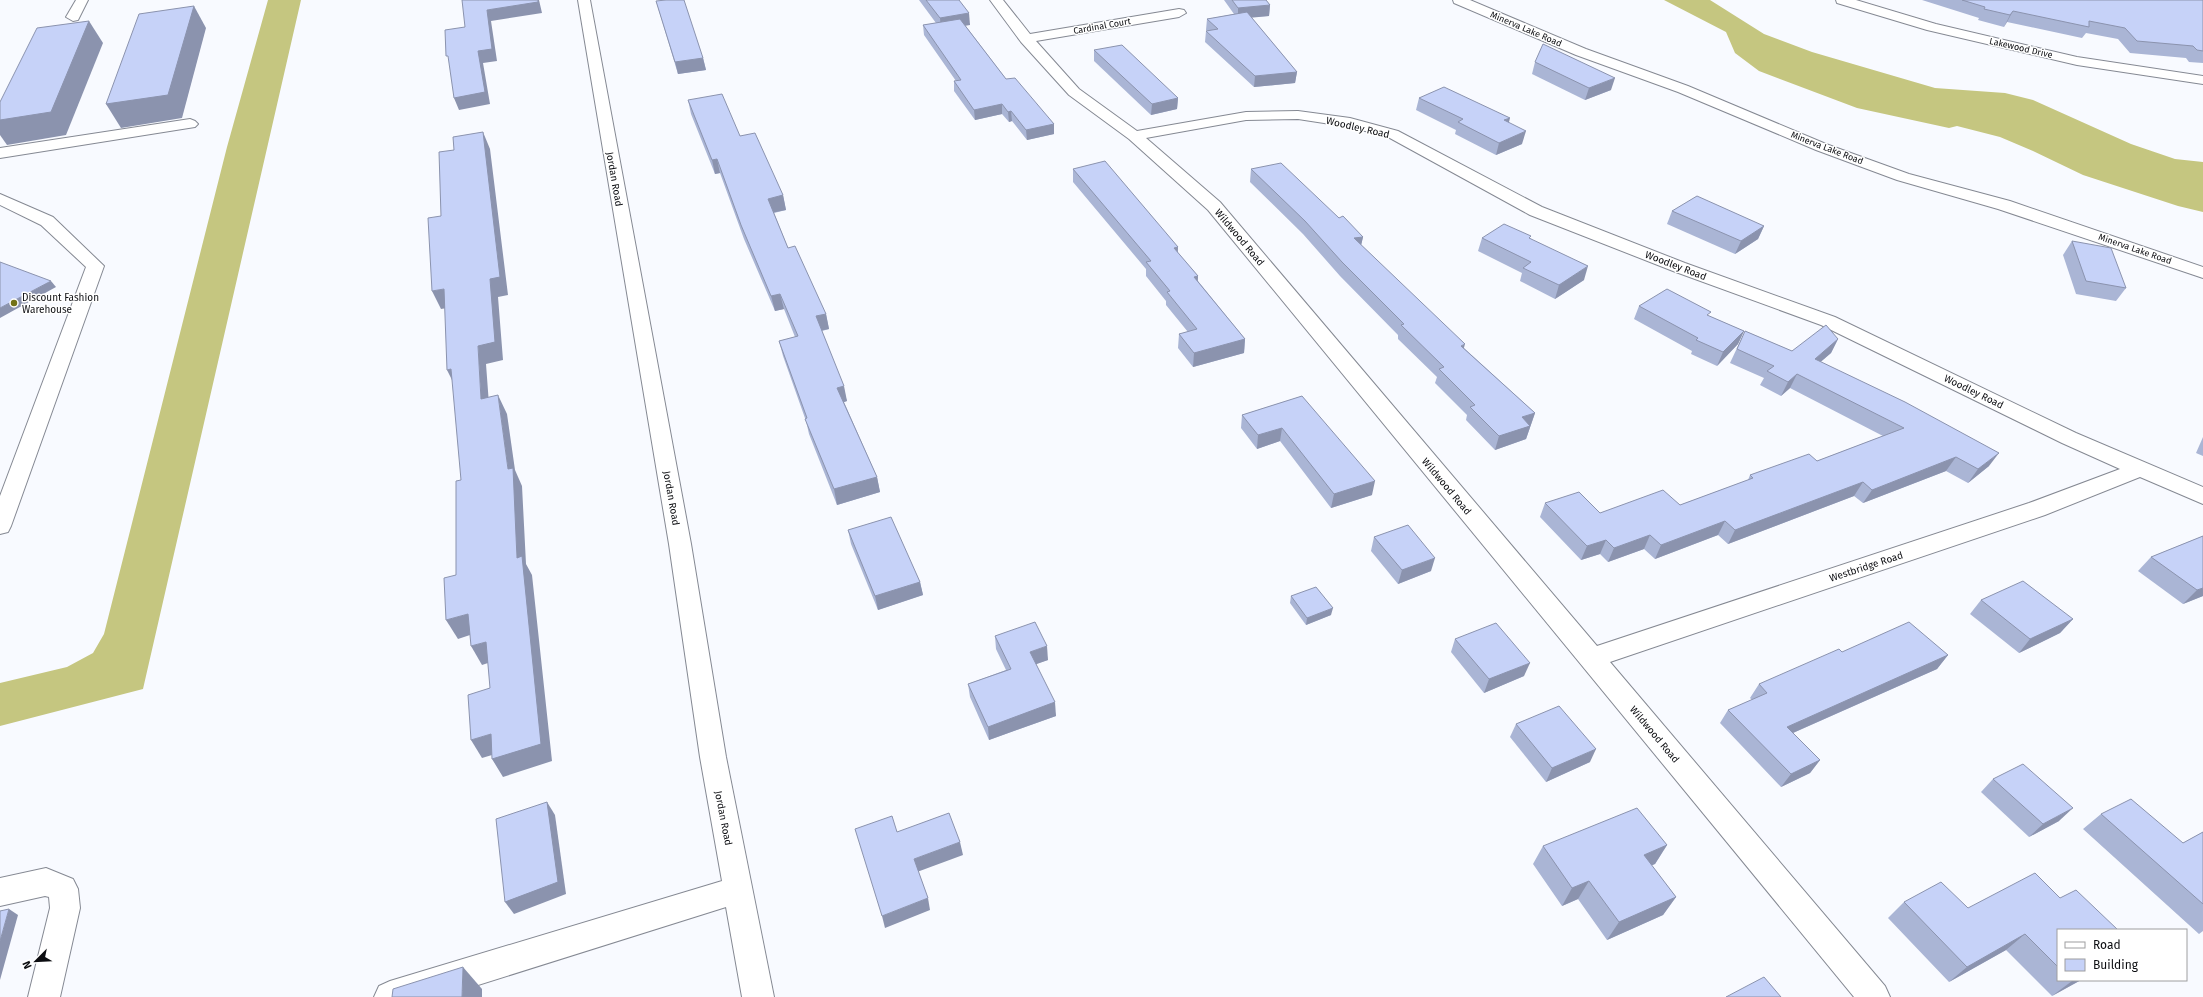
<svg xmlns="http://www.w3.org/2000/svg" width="2203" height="997" viewBox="0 0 2203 997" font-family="'Fira Sans',sans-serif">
<rect width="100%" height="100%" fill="#f8faff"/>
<g fill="#c5c680">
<polygon points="268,0 301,0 143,689 0,726 0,683 67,667 93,653 104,634 227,147"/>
<polygon points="1664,0 1710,0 1764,34 1812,52 1935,88 2005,93 2033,100 2131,144 2175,159 2203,162 2203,212 2178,206 2083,175 2033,151 2000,137 1957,126 1949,128 1857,108 1759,71 1735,53 1726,32"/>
</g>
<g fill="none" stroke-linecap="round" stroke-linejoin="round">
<g stroke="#858993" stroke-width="2">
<g id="minor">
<polygon points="76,0 88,0 78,20 73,21 66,17"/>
<polygon points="578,0 590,0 691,544 726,757 774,997 742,997 726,907 440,997 374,997 379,986 390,981 722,881 700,757 669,544"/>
<path d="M990,0H1003L1030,34L1179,9L1184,10L1186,13L1179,17L1036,41L1079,89L1137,131L1246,112L1298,111L1350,118L1398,131L1542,207L1685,263L1835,317L2076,433L2203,487V504L2140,477L2045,515L1610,662L1885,986L1890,997H1854L1208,210L1129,139L1069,95L1021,42ZM1298,119L1350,127L1388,137L1530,215L1673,271L1821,325L2062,443L2120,469L2029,503L1597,646L1220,202L1146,138L1246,120Z"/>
<polygon points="1453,0 1470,0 1586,49 1688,86 1826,144 1909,174 2010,201 2203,267 2203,278 1998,209 1897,180 1816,150 1678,92 1576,55 1454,3"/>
<polygon points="1836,0 1856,0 1936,24 2077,57 2203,76 2203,84 2077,65 1927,30 1837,3"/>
<polygon points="190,119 195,121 198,124 195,127 0,158 0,148"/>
<polygon points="0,194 53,217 104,266 11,526 8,532 0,534 0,496 86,267 41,225 0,205"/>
<polygon points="46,868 73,879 78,889 80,908 60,997 28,997 50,908 49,897 45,896 0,906 0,878"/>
</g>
</g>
<use href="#minor" fill="#fff" fill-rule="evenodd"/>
</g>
<g fill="#aab5d5">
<polygon points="919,0 959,0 970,25 965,25 1006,79 1054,124 1054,134 1027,140 1012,121 1009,122 1002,114 975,120 954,91 954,81 956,81 924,35 923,25 936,23"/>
<polygon points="1224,0 1266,0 1270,5 1269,16 1251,17 1297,72 1295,83 1254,87 1205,42 1206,31 1208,31 1206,30 1207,19 1234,14"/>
<polygon points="1922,0 2203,0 2203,63 2189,62 2186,58 2130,53 2118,39 2086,33 2082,38 2007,22 2004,27 1978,20 1979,18"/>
<polygon points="656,1 703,58 706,70 678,74"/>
<polygon points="1094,50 1178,98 1177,109 1151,115 1094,61"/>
<polygon points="1535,62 1611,90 1585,100 1532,74"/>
<polygon points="1419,98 1509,123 1522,144 1496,155 1455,134 1456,130 1416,110"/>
<polygon points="688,100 740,136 783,195 786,210 774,213 788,248 826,314 829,329 822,331 847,401 844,402 877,477 880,492 837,505 809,434 806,421 783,356 779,341 795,337 784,309 775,311 744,239 720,173 715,174 691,114"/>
<polygon points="1073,169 1178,247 1178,253 1198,276 1198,281 1245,339 1244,353 1193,367 1178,348 1179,334 1188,332 1166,305 1166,301 1146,276 1146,269 1073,182"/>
<polygon points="1251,169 1339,218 1363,237 1361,245 1464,348 1535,413 1526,439 1495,450 1466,420 1467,415 1435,383 1437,377 1398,339 1398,335 1340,276 1303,234 1250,182"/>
<polygon points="1672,211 1764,226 1758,239 1735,254 1667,224"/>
<polygon points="1482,238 1530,238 1584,280 1555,299 1520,281 1522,273 1478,251"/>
<polygon points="2072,241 2126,288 2116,301 2076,294 2063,255"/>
<polygon points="1639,306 1709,316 1744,331 1738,344 1717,366 1691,354 1692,351 1634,319"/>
<polygon points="1745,331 1792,351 1838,339 1831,353 1820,362 1989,466 1968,483 1946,471 1863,503 1854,496 1728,544 1718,535 1655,559 1644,549 1608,562 1600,554 1581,560 1540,517 1545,503 1600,513 1680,505 1748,480 1750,475 1817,461 1883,436 1790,388 1781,396 1760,385 1764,378 1730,363"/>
<polygon points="1302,396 1372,495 1331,508 1280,441 1257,449 1241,428 1242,415"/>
<polygon points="2203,437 2203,456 2196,453"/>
<polygon points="848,530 920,582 923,595 878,610 851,544"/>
<polygon points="2203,536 2203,596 2183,604 2138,571 2151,557"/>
<polygon points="1374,537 1431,571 1398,584 1371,551"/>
<polygon points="1291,596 1331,615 1306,625 1290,603"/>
<polygon points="1981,600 2073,619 2060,633 2019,653 1970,614"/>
<polygon points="995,636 1048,660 1036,664 1056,716 989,740 970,697 968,684 1006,670 996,649"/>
<polygon points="1455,639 1524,676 1484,693 1451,652"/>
<polygon points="1948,655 1937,669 1793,733 1820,760 1810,773 1781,787 1720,723 1728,710 1752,700 1750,698 1759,684"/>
<polygon points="1516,724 1590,762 1546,782 1510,737"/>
<polygon points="1993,779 2059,821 2029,837 1981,792"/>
<polygon points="2101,814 2183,843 2203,832 2203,931 2199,934 2083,829"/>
<polygon points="1667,845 1655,864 1651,865 1676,897 1663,915 1607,940 1578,899 1562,906 1533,864 1543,846"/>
<polygon points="1904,902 1968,908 2058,930 2058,980 2081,980 2052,996 2006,950 1949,982 1888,918"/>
</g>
<g fill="#8b93ae">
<polygon points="538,0 539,0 542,13 491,21 497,61 483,63 490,104 459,110 454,98 478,51 487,10"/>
<polygon points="1270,5 1269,16 1238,19 1238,8"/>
<polygon points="194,6 206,28 182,118 121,128 106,104"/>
<polygon points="2013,11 2007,22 2004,27 2010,15"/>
<polygon points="969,13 970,25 941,30 940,18"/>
<polygon points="89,21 103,43 66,135 7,145 0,135 0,120"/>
<polygon points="703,58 706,70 678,74 675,62"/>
<polygon points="1297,72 1295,83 1254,87 1255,76"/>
<polygon points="1615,78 1611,90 1585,100 1589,88"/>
<polygon points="1178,98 1177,109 1151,115 1152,104"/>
<polygon points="1002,104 1002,114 975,120 974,110"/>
<polygon points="1011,111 1012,121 1009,122 1008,112"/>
<polygon points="1510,118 1507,130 1504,120"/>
<polygon points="1054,124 1054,134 1027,140 1026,130"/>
<polygon points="1526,131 1522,144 1496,155 1499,143"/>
<polygon points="483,132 490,149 508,295 498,297 503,360 486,364 490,418 481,399 478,346 490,279"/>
<polygon points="717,159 720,173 715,174 712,160"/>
<polygon points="783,195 786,210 771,213 768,199"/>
<polygon points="1764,226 1758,239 1735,254 1741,241"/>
<polygon points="1363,237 1360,250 1354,238"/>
<polygon points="1178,247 1177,260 1174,248"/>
<polygon points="1588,266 1584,280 1555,299 1559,285"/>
<polygon points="1198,276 1197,289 1194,277"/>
<polygon points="51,281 56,287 0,318 0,308"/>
<polygon points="444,289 453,307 441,309 432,291"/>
<polygon points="780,294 784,309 775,311 771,296"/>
<polygon points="826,314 829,329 819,331 816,316"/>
<polygon points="1744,331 1738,344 1717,366 1723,352"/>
<polygon points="1245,339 1244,353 1193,367 1194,353"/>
<polygon points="1838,339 1831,353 1808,373 1815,359"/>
<polygon points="1465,344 1461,358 1461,346"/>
<polygon points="451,369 456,388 447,370"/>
<polygon points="1797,374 1790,388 1781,396 1788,382"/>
<polygon points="844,386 847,401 841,403 837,388"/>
<polygon points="498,395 507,414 515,470 522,486 526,564 532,575 552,761 503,777 492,759 517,558 508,469"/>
<polygon points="1535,413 1526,439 1495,450 1499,436 1522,417"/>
<polygon points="1282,428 1280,441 1257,449 1258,435"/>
<polygon points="1999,453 1989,466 1968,483 1978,469"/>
<polygon points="1956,457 1946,471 1863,503 1872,490"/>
<polygon points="877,477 880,492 837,505 834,489"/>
<polygon points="1375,481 1372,495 1331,508 1334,494"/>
<polygon points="1863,482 1854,496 1728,544 1735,530"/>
<polygon points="1725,521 1718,535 1655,559 1661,545"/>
<polygon points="1650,535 1644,549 1608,562 1614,548"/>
<polygon points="1606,540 1600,554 1581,560 1587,546"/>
<polygon points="1435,558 1431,571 1398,584 1402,570"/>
<polygon points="920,582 923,595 878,610 875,596"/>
<polygon points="2203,588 2203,596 2183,604 2197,590"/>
<polygon points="1333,608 1331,615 1306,625 1307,618"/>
<polygon points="468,614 479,632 458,639 446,620"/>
<polygon points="2073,619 2060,633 2019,653 2030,639"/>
<polygon points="486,642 497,660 482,665 471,646"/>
<polygon points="1047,646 1048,660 1031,666 1030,652"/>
<polygon points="1948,655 1937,669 1777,740 1787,727"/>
<polygon points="1530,663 1524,676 1484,693 1489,679"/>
<polygon points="1055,702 1056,716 989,740 988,727"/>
<polygon points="491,734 502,752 482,758 471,740"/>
<polygon points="1596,749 1590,762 1546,782 1552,768"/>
<polygon points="1820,760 1810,773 1781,787 1791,774"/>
<polygon points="547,802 555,815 566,894 514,914 505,902"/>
<polygon points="2073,808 2059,821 2029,837 2043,824"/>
<polygon points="960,842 963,855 917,872 914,859"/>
<polygon points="1667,845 1655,864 1632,874 1644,855"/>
<polygon points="1589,881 1578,899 1562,906 1572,888"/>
<polygon points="1676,897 1663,915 1607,940 1619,922"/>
<polygon points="928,898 930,910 885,928 882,916"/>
<polygon points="9,909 18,915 0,980 0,941"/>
<polygon points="2025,934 2006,950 1949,982 1967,967"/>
<polygon points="463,967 482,989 482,997 462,997"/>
<polygon points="2074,980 2081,980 2052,996 2072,981"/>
</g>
<g fill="#c6d2f8" stroke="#8b93ae">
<polygon points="462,0 538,0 538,2 487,10 492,49 478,51 485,92 454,98 448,56 446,56 445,30 465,27"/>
<polygon points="666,0 684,0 703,58 675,62 656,1"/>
<polygon points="926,0 959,0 969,13 940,18"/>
<polygon points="1232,0 1266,0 1270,5 1238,8"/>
<polygon points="1962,0 2203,0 2203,51 2197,50 2193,46 2137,41 2125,28 2089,21 2089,27 2013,11 2010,15 1984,9 1985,7"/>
<polygon points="194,6 168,95 106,104 139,14"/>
<polygon points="1247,12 1297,72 1255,76 1206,31 1218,29 1207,19"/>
<polygon points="960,19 1006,79 1015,78 1054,124 1026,130 1011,111 1008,112 1002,104 974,110 954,81 961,80 923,25"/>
<polygon points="89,21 51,112 0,120 0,102 37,28"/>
<polygon points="1543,44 1615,78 1589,88 1535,62"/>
<polygon points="1122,45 1178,98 1152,104 1094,50"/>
<polygon points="1444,87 1510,118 1504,120 1526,131 1499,143 1458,122 1463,119 1419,98"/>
<polygon points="722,94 740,136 755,133 783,195 768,199 788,248 795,246 826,314 816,316 844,386 837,388 877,477 834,489 805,419 807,418 779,341 798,336 780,294 771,296 741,225 717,159 712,160 688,100"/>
<polygon points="483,132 500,277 490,279 495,342 478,346 481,399 498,395 508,469 513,468 517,558 522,556 541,744 492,759 491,734 471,740 468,695 490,688 486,642 471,646 468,614 446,620 444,578 456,575 456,481 461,480 451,369 447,370 444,289 432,291 428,218 441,216 439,152 454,150 453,137"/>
<polygon points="1105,161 1178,247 1174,248 1198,276 1194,277 1245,339 1194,353 1179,334 1197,329 1167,292 1170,291 1146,262 1151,261 1073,169"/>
<polygon points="1281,163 1339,218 1343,216 1363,237 1354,238 1465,344 1461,346 1535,413 1522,417 1530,426 1499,436 1470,407 1475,405 1439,369 1444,367 1401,325 1404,324 1342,262 1305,221 1251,169"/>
<polygon points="1697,196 1764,226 1741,241 1672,211"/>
<polygon points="1504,224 1531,236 1529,238 1588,266 1559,285 1523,268 1531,262 1482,238"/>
<polygon points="2072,241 2111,248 2126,288 2086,281"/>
<polygon points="0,262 51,281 0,308"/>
<polygon points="1667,289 1711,312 1707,315 1744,331 1723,352 1696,340 1698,338 1639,306"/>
<polygon points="1826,325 1838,339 1815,359 1905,402 1999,453 1978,469 1956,457 1872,490 1863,482 1735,530 1725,521 1661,545 1650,535 1614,548 1606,540 1587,546 1545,503 1579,492 1600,513 1663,490 1680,505 1753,478 1750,475 1809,454 1817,461 1904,428 1797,374 1788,382 1767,371 1774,366 1737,349 1745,331 1792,351"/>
<polygon points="1302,396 1375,481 1334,494 1282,428 1258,435 1242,415"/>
<polygon points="891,517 920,582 875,596 848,530"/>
<polygon points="1408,525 1435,558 1402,570 1374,537"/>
<polygon points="2203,536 2203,588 2197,590 2151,557"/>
<polygon points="2023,581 2073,619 2030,639 1981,600"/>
<polygon points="1316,587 1333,608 1307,618 1291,596"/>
<polygon points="1035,622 1047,646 1030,652 1055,702 988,727 968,684 1011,669 995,636"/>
<polygon points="1909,622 1948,655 1787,727 1820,760 1791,774 1728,710 1767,693 1759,684 1839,649 1842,652"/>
<polygon points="1496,623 1530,663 1489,679 1455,639"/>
<polygon points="1559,706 1596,749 1552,768 1516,724"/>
<polygon points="2023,764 2073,808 2043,824 1993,779"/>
<polygon points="2131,799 2183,843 2203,832 2203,904 2101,814"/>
<polygon points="547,802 558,882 505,902 496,819"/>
<polygon points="1637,808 1667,845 1644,855 1676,897 1619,922 1589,881 1572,888 1543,846"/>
<polygon points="949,813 960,842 914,859 928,898 882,916 855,829 892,816 897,832"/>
<polygon points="2035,873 2060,898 2076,890 2118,930 2058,930 2058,967 2025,934 1967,967 1904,902 1941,882 1968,908"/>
<polygon points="9,909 0,941 0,911"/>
<polygon points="463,967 462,997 392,997 393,989"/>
<polygon points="1764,977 1781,997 1726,997"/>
</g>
<circle fill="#737217" stroke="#fff" stroke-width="1.5" cx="14" cy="303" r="4"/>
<g text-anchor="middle" stroke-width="3" stroke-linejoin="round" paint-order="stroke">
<g font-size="9" fill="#0c0d11" stroke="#fff">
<text transform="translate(1102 26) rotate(-10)" y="3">Cardinal Court</text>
<text transform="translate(1526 29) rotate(23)" y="3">Minerva Lake Road</text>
<text transform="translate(2021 48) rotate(13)" y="3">Lakewood Drive</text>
<text transform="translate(1827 148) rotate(21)" y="3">Minerva Lake Road</text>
<text transform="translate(2135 249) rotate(19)" y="3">Minerva Lake Road</text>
</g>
<g font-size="10" fill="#0c0d11" stroke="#fff">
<text transform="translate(1358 127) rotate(13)" y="4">Woodley Road</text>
<text transform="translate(615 179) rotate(80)" y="4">Jordan Road</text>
<text transform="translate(1240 237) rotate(50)" y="4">Wildwood Road</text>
<text transform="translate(1676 265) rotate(21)" y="4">Woodley Road</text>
<text transform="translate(1974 391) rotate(26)" y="4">Woodley Road</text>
<text transform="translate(1447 486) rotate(50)" y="4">Wildwood Road</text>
<text transform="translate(672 498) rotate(80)" y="4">Jordan Road</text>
<text transform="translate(1866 566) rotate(-18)" y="4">Westbridge Road</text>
<text transform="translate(1655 734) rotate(50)" y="4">Wildwood Road</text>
<text transform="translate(724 818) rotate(79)" y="4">Jordan Road</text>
</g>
<g font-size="10" fill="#0c0d11" stroke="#fff" text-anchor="start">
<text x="22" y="301">Discount Fashion<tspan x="22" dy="12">Warehouse</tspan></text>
</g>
</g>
<rect x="2057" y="929" width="130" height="52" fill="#ffffff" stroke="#9e9ea0"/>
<rect x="2065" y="942" width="20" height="6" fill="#ffffff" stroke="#9e9ea0"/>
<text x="2093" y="949" font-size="12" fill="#0c0d11">Road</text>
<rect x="2065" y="959" width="20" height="12" fill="#c6d2f8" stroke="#9e9ea0"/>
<text x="2093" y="969" font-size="12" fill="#0c0d11">Building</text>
<g transform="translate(36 961) rotate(246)" stroke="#ffffff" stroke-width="3" paint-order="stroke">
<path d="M0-3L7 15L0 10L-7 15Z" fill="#0c0d11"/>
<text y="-6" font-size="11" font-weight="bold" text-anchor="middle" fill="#0c0d11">N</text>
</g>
</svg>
